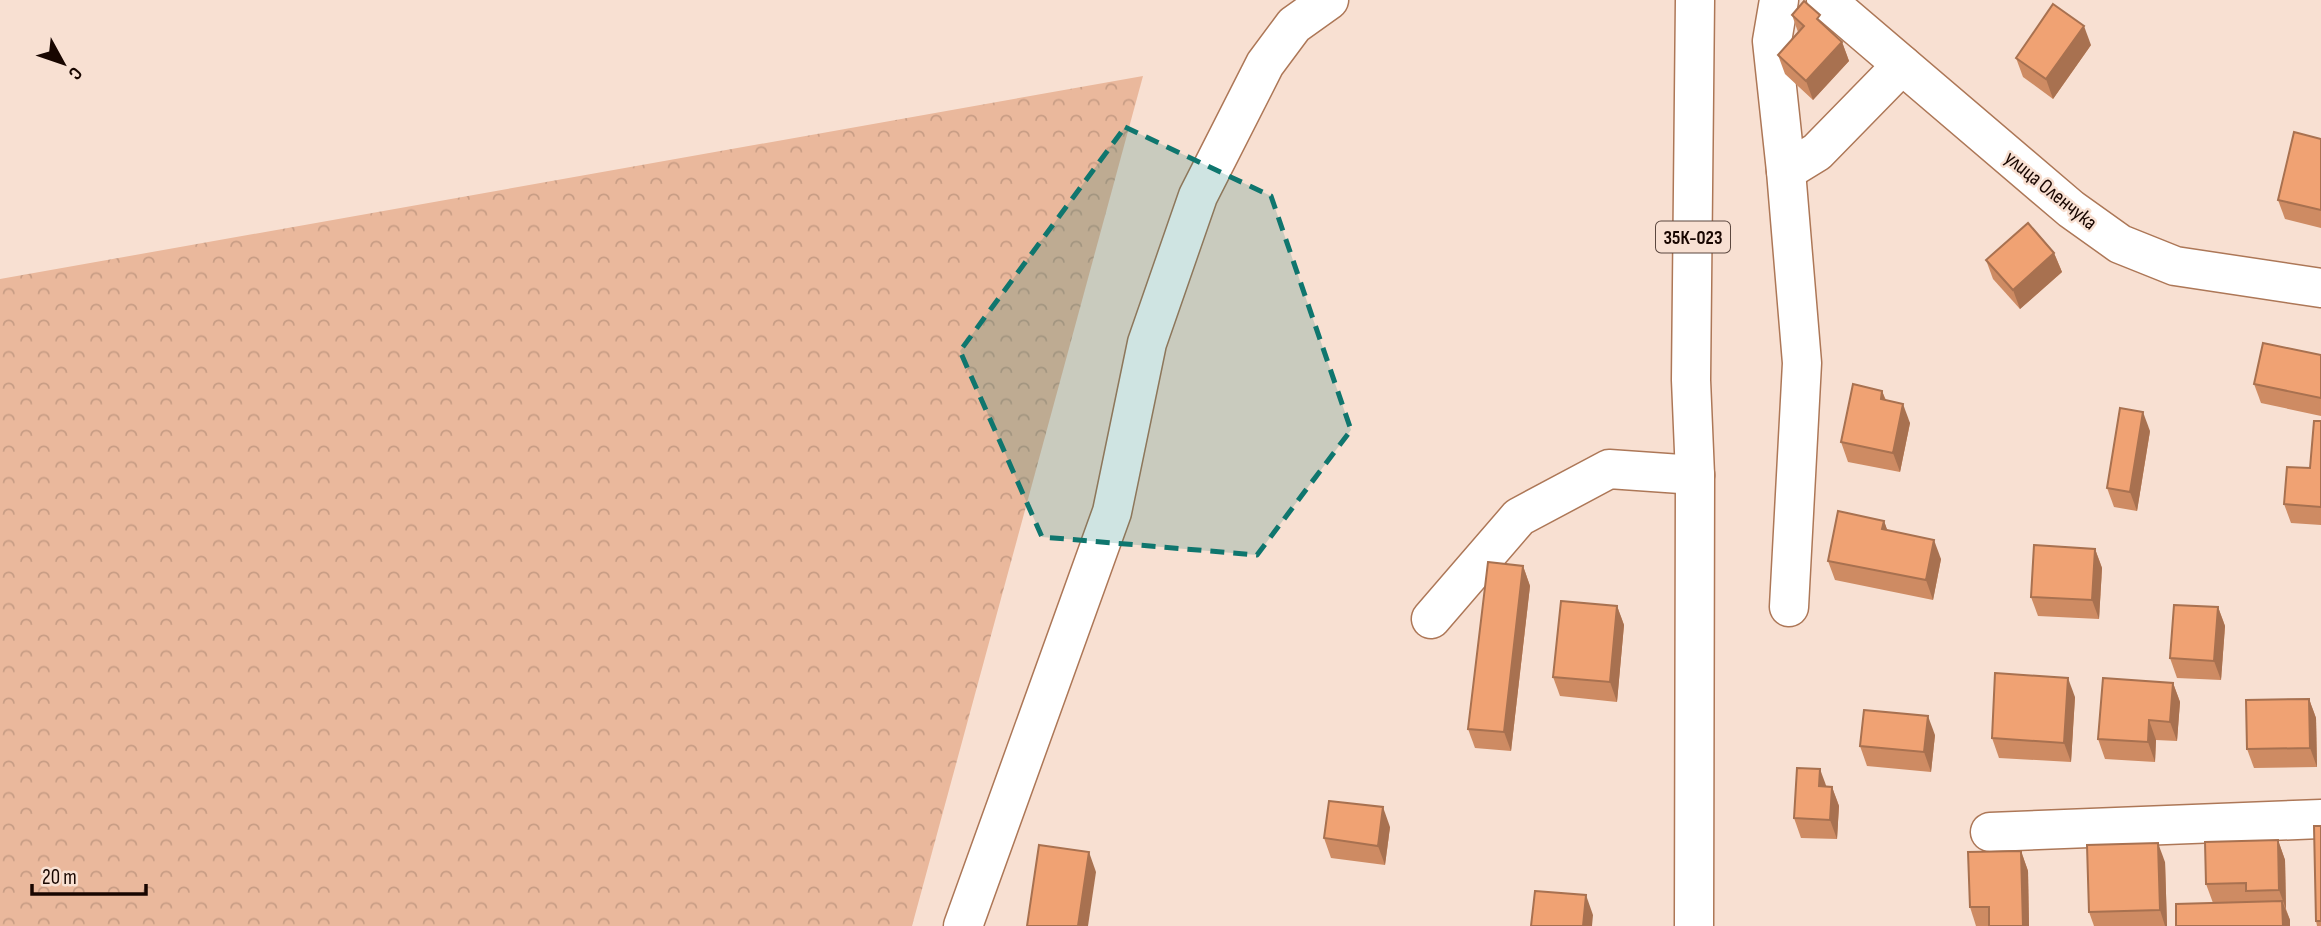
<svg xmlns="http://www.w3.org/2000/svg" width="2321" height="926" viewBox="0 0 2321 926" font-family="'Sofia Sans Condensed',sans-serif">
<defs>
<pattern id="forest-crowns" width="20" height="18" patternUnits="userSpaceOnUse" patternTransform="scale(1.75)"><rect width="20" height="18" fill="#eab89c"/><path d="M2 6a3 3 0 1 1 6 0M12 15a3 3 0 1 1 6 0" fill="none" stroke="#c89d85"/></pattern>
</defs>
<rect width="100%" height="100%" fill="#f8e0d2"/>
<polygon fill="url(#forest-crowns)" points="1143,76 912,926 0,926 0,279"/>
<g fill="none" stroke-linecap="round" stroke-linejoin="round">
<g stroke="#ad7757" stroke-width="41">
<g id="minor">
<polyline points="1779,0 1772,41 1786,171 1802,363 1789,607"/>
<polyline points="1826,0 2071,209 2120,244 2175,266 2321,288"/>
<polyline points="1786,171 1817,152 1902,65"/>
<polyline points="1431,619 1519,517 1609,469 1695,475"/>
<polyline points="1990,832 2321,819"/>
<polyline points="963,926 1112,512 1147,343 1198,196 1265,64 1294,25 1329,0"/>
</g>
</g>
<g stroke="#ad7757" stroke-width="41">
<polyline id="major" points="1694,926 1695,475 1691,380 1695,0"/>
</g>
<use href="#minor" stroke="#fff" stroke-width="38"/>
<use href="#major" stroke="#fff" stroke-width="38"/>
</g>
<g fill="#ce8b63">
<polygon points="1792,15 1823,24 1842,42 1849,61 1813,100 1785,74 1778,55 1798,32"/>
<polygon points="2091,45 2053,99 2023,77 2016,58"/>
<polygon points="2321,139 2321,228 2285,219 2278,200"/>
<polygon points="2054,253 2062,272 2020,309 1993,279 1986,260"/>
<polygon points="2321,355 2321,416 2261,403 2254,384"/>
<polygon points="1882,391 1886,400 1910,423 1900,472 1848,462 1841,442"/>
<polygon points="2321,421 2321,525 2291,523 2284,504 2310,468"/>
<polygon points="2150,431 2137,511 2114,507 2107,488"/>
<polygon points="1884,521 1887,530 1941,559 1933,600 1835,580 1828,561"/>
<polygon points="2095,549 2102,568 2099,619 2038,616 2031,597"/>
<polygon points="1523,566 1530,586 1511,751 1475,748 1468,729"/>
<polygon points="1617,606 1624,625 1617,702 1560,696 1553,677"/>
<polygon points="2218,607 2225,626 2221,680 2177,678 2170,658"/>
<polygon points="2173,683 2180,702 2177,741 2156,740 2155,762 2105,759 2098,739"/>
<polygon points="2075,697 2071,762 1999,758 1992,738"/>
<polygon points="2309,699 2316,718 2317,767 2254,768 2247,749"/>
<polygon points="1935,735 1931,772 1867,766 1860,746"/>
<polygon points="1827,787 1832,787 1839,806 1837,839 1801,838 1794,818"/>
<polygon points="2321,826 2321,926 2317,926 2316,921"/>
<polygon points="1390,827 1385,865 1331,858 1324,838"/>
<polygon points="2278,840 2285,860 2286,909 2290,920 2290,926 2176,926 2213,903 2206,884"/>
<polygon points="2021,851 2028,871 2029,926 1976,926 1970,907"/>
<polygon points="2165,862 2167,926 2094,926 2089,912"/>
</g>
<g fill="#a87150">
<polygon points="2084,26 2091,45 2053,99 2046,79"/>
<polygon points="1842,42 1849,61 1813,100 1806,81"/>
<polygon points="2054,253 2062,272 2020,309 2013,290"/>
<polygon points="1882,391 1889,410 1881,399"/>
<polygon points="1903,404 1910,423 1900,472 1893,453"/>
<polygon points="2143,412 2150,431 2137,511 2130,492"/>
<polygon points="1884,521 1891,540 1882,529"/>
<polygon points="1934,540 1941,559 1933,600 1926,580"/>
<polygon points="2095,549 2102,568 2099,619 2092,600"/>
<polygon points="1523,566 1530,586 1511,751 1504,732"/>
<polygon points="1617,606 1624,625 1617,702 1610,682"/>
<polygon points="2218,607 2225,626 2221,680 2214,661"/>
<polygon points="2068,678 2075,697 2071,762 2064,743"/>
<polygon points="2173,683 2180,702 2177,741 2170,722"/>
<polygon points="2309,699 2316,718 2317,767 2310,748"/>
<polygon points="1928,716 1935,735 1931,772 1924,752"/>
<polygon points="2149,720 2156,740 2155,762 2148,742"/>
<polygon points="1820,769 1827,788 1819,786"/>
<polygon points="1832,787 1839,806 1837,839 1830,820"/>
<polygon points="1383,807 1390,827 1385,865 1378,846"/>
<polygon points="2278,840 2285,860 2286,909 2279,890"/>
<polygon points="2158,843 2165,862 2167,926 2165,926 2160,910"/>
<polygon points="2021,851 2028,871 2029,926 2023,926"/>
<polygon points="1089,852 1096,872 1088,926 1078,926"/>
<polygon points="1586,895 1593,915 1592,926 1583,926"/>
<polygon points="2282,901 2290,920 2290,926 2283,926"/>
</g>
<g fill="#f0a273" stroke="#a87150" stroke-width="2">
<polygon points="1804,1 1820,15 1817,19 1842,42 1806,81 1778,55 1804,26 1792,15"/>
<polygon points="2053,4 2084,26 2046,79 2016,58"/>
<polygon points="2294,132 2321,139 2321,210 2278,200"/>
<polygon points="2028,223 2054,253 2013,290 1986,260"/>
<polygon points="2263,343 2321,355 2321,398 2254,384"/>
<polygon points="1853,384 1882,391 1881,399 1903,404 1893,453 1841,442"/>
<polygon points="2120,408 2143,412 2130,492 2107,488"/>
<polygon points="2314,421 2321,421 2321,507 2284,504 2287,467 2310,468"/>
<polygon points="1838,511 1884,521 1882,529 1934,540 1926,580 1828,561"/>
<polygon points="2034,545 2095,549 2092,600 2031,597"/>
<polygon points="1488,562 1523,566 1504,732 1468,729"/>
<polygon points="1561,601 1617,606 1610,682 1553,677"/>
<polygon points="2174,605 2218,607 2214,661 2170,658"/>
<polygon points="1995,673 2068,678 2064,743 1992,738"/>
<polygon points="2103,678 2173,683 2170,722 2149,720 2148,742 2098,739"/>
<polygon points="2309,699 2310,748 2247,749 2246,700"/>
<polygon points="1864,710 1928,716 1924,752 1860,746"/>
<polygon points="1797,768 1820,769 1819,786 1832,787 1830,820 1794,818"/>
<polygon points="1329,801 1383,807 1378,846 1324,838"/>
<polygon points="2314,826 2321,826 2321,921 2316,921"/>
<polygon points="2278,840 2279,890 2246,891 2246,883 2206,884 2205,842"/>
<polygon points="2158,843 2160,910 2089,912 2087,845"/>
<polygon points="1039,845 1089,852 1078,926 1027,926"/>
<polygon points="2021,851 2023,926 1989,926 1989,907 1970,907 1968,852"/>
<polygon points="1535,891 1586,895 1583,926 1531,926"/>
<polygon points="2282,901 2283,926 2176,926 2176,904"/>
</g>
<path fill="#0f766e" fill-opacity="0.2" stroke="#0f766e" stroke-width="5" stroke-dasharray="14 9" stroke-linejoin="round" d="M1125,127L1271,196L1351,430L1257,555L1042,537L960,351Z"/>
<g text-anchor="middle" stroke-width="5" stroke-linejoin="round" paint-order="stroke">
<rect fill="#f8e0d2" stroke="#5b473f" stroke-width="2" x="1656" y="221.5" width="74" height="31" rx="5"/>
<g font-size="19" font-weight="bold" fill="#180600">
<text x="1693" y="244">35К-023</text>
</g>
<g font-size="21" fill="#180600" stroke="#f8e0d2">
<text transform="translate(2051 190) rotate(39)" y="7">улица Оленчука</text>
</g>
</g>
<g transform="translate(63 63) rotate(130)" stroke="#f8e0d2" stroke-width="5" paint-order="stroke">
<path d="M0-5L12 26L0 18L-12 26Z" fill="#180600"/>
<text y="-10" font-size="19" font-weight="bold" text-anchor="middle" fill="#180600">С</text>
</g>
<path d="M32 884v10h114v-10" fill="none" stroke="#180600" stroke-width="3.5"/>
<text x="42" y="884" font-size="21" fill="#180600" stroke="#f8e0d2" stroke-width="5" paint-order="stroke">20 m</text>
</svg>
